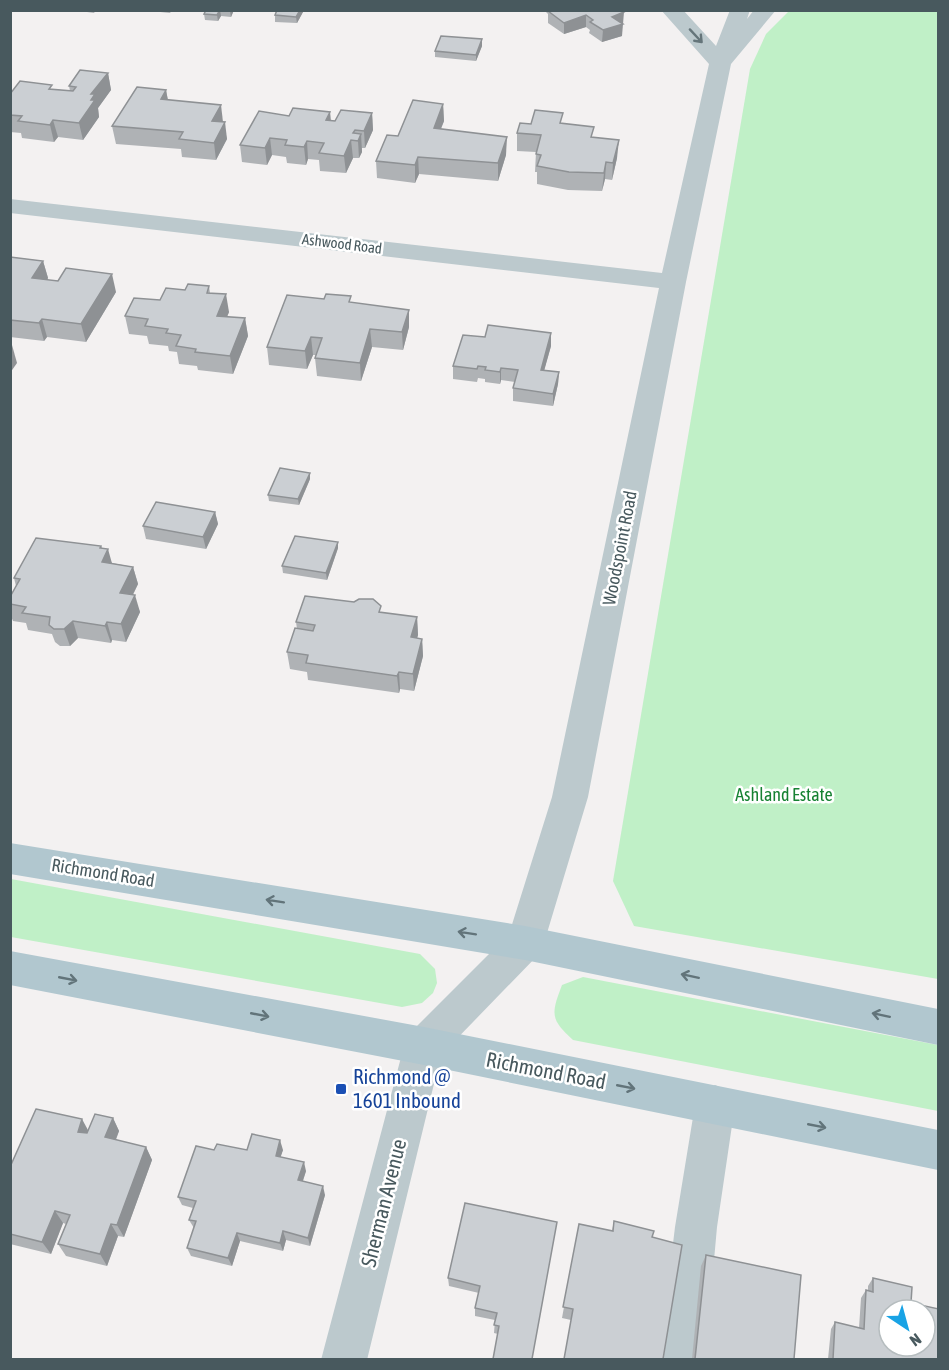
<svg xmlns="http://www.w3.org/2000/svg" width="949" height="1370" viewBox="0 0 949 1370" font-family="'Asap Condensed',sans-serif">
<rect width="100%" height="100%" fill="#f3f1f1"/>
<g fill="#c0f0c7">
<polygon points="789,11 938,11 938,979 634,926 613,881 750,69 766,34"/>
<polygon points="11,879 420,954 435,969 437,983 433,993 422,1003 402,1007 11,937"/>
<path d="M583,977L938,1045V1111L573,1040C550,1019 551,1014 562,985Z"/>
</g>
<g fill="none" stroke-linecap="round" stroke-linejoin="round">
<g fill="#bcc9cd" fill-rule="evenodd">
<polygon points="661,10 683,10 716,46 730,10 750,10 747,19 754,10 776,10 731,64 686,282 588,797 544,943 538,955 441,1055 367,1360 321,1360 404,1046 410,1033 509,934 552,797 659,288 10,213 10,199 662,273 709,64"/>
<polygon points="715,1085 729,1091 735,1105 717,1227 705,1360 659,1360 675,1227 695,1105 701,1091"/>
</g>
<g fill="#b1c7cf" fill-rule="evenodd">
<polygon points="10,843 525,926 938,1009 938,1045 525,960 10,874"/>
<polygon points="10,951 424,1027 938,1130 938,1170 424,1065 10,985"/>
</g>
</g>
<g fill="#afb2b5">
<polygon points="80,10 96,10 94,13 80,11"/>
<polygon points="141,10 172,10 170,13"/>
<polygon points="206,10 234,10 231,17 221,16 218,21 205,20 204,14"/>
<polygon points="277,10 303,10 303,12 297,23 275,22 275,15"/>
<polygon points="544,10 622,10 623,24 622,24 622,36 602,42 589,33 590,30 586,27 564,34 548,23 548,14"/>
<polygon points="482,39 482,46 476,61 435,57 435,51"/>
<polygon points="108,73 111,90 98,108 99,117 83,140 58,137 54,142 22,138 21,133 10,132 10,94 53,89 70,91 69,86"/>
<polygon points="166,90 168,100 223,122 227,139 216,160 182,157 181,149 116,144 112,126"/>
<polygon points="443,104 444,121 441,129 506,155 498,181 419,174 415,183 377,178 376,161 398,136"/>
<polygon points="330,112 331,121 335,121 372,113 373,130 365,148 362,148 362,152 359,158 353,158 346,173 320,171 319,160 308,159 306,165 287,163 286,157 272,155 267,165 242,162 240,145 289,116"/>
<polygon points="562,123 593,138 617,158 612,180 605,179 602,191 568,190 537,184 537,172 535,172 536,152 517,151 517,133 531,124"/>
<polygon points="10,257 43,261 48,278 47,280 116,292 86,342 47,337 44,341 10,337"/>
<polygon points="209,286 210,293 229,312 227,317 245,318 248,336 233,374 198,370 197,366 179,364 177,352 169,351 168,346 149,344 147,336 129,334 125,316 160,300 185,290"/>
<polygon points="351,302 409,327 403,350 372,347 361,381 317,376 315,358 316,355 313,355 307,369 269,365 267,347"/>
<polygon points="551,333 551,346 544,370 559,372 558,384 553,406 513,401 513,388 515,382 501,380 500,384 485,382 485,379 478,378 477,382 453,379 453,366 485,337"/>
<polygon points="310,479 299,505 269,501 268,495"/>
<polygon points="215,512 218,524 206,549 146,539 143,526"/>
<polygon points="101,546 102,549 112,563 133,567 138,584 133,595 140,612 126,642 112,640 111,643 78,638 70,646 60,646 55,642 52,634 28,630 26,623 13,621 10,614 10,597 16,586 14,578"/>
<polygon points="338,548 327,580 283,573 282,566"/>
<polygon points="381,613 417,617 418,635 417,638 422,639 423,656 414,691 400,689 399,693 308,680 307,672 290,669 287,652 297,629 296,622"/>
<polygon points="113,1118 119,1131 116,1140 146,1147 152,1160 124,1237 118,1236 107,1266 66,1256 58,1244 66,1224 63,1223 51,1254 10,1244 10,1167"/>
<polygon points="214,1150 283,1150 280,1157 306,1171 303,1181 325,1195 310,1246 286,1240 283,1251 240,1241 232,1266 191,1256 187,1248 194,1228 189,1220 193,1208 182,1205 178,1197"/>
<polygon points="465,1203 532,1359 498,1334 494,1333 495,1320 475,1316 475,1308 479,1293 449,1286 448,1278"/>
<polygon points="614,1221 654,1231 571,1320 562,1318 579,1224 612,1231"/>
<polygon points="706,1255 794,1359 692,1359 701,1266"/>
<polygon points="873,1278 911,1303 939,1359 828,1359 831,1329 835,1322 859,1328 861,1298 866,1290 868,1291 868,1286"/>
</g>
<g fill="#8e9194">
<polygon points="220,10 221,16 218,21 217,15"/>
<polygon points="230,10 234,10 231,17 230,11"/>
<polygon points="300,10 303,10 303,12 297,23 296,17"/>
<polygon points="624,12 622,36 602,42 603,30 612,17"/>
<polygon points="586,15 586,27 564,34 564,23"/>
<polygon points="482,39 482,46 476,61 476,55"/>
<polygon points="108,73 111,90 98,108 99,117 83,140 79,123 91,94"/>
<polygon points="166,90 169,107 161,99"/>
<polygon points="443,104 444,121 434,145 434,128"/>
<polygon points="221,105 223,122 212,121"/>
<polygon points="330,112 331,129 326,120"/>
<polygon points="372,113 373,130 365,148 364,131"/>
<polygon points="53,120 58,137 54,142 50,125"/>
<polygon points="225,122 227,139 216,160 214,143"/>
<polygon points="361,134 362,152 359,158 358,141"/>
<polygon points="507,137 506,155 498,181 498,163"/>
<polygon points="270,138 272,155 267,165 265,148"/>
<polygon points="351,140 353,158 346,173 344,156"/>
<polygon points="619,140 617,158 612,180 613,163"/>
<polygon points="307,141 308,159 306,165 304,147"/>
<polygon points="418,157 419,174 415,183 415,165"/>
<polygon points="606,162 605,179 602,191 604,173"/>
<polygon points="43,261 48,278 37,296 32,278"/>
<polygon points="112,274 116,292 86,342 81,324"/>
<polygon points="226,294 229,312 220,333 217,316"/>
<polygon points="409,310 409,327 403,350 402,332"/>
<polygon points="245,318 248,336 233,374 230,356"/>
<polygon points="42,319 47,337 44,341 39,323"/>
<polygon points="370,329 372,347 361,381 360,363"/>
<polygon points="551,333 551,346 541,382 541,370"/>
<polygon points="311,337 313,355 307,369 305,351"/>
<polygon points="12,345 17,363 10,373 10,347"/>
<polygon points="501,368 501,380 500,384 500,372"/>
<polygon points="559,372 558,384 553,406 553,394"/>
<polygon points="310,473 310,479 299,505 298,499"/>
<polygon points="215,512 218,524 206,549 203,537"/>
<polygon points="338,542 338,548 327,580 326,573"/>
<polygon points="101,546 104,556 108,549 113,567 102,562 100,548"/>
<polygon points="133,567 138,584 125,610 120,593"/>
<polygon points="135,595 140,612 126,642 121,624"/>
<polygon points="417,617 418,635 412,655 411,637"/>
<polygon points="73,621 78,638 70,646 64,629"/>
<polygon points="107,622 112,640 111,643 105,626"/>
<polygon points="422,639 423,656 414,691 413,674"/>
<polygon points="399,672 400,689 399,693 397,676"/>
<polygon points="113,1118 119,1131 111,1151 105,1137"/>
<polygon points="82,1119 89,1132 85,1145 78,1132"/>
<polygon points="280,1140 283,1150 278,1165 276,1156"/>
<polygon points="146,1147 152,1160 124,1237 117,1225"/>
<polygon points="304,1162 306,1171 300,1189 298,1180"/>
<polygon points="323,1186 325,1195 310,1246 308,1238"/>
<polygon points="55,1211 63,1223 51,1254 42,1242"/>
<polygon points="111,1224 118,1236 107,1266 100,1254"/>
<polygon points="283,1231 286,1240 283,1251 280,1243"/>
<polygon points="237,1233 240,1241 232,1266 228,1258"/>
</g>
<g fill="#cbcfd3" stroke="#8e9194" stroke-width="1.5" fill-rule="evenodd">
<polygon points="206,10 220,10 217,15 204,14"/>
<polygon points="277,10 300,10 296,17 275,15"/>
<polygon points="550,10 622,10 624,12 612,17 623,24 603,30 590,22 593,20 586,15 564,23 548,11"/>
<polygon points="441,36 482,39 476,55 435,51"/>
<polygon points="80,70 108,73 91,94 95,94 91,100 95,100 79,123 53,120 50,125 18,121 22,116 10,115 10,94 20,81 52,85 49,89 73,91 76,87 69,86"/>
<polygon points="137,87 166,90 161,99 221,105 212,121 225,122 214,143 179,139 183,132 112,126"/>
<polygon points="413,100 443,104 434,128 507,137 498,163 418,157 415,165 376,161 387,135 398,136"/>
<polygon points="293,108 330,112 326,120 335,121 341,110 372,113 364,131 355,130 353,133 361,134 358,141 351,140 344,156 319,153 324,143 307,141 304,147 285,145 287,140 270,138 265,148 240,145 259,111 289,116"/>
<polygon points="535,110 563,113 560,123 594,127 591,137 619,140 613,163 606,162 604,173 569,172 537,166 541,155 536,154 541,135 517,133 520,123 531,124"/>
<polygon points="10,257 43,261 32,278 58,281 66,268 112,274 81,324 42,319 39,323 10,320"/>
<polygon points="188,284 209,286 207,293 226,294 217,316 245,318 230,356 195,352 196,349 176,346 181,335 166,333 168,329 145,326 148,319 125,316 134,298 160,300 166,288 185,290"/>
<polygon points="326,294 351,296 349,302 409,310 402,332 370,329 360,363 315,358 322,338 311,337 305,351 267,347 287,295 324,299"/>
<polygon points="488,325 551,333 541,370 559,372 553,394 513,388 518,370 501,368 500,372 485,370 486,367 478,366 477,369 453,366 463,335 485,337"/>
<polygon points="280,468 310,473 298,499 268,495"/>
<polygon points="156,502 215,512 203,537 143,526"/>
<polygon points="295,536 338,542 326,573 282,566"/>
<polygon points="36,538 101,546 100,548 108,549 102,562 133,567 120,593 135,595 121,624 107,622 105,626 73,621 64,629 54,629 49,625 50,617 22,613 26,607 10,604 10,597 20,579 14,578"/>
<polygon points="305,596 354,602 359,599 373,599 381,606 379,612 417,617 411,637 422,639 413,674 399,672 397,676 306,663 308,655 287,652 295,628 313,631 315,625 296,622"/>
<polygon points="36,1109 82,1119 78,1132 87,1133 95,1114 113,1118 105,1137 146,1147 117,1225 111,1224 100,1254 58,1244 70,1215 55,1211 42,1242 10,1234 10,1167"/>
<polygon points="252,1134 280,1140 276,1156 304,1162 298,1180 323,1186 308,1238 283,1231 280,1243 237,1233 228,1258 187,1248 196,1221 189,1220 196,1201 178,1197 196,1146 214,1150 217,1144 247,1150"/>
<polygon points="465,1203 557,1222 532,1359 493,1359 499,1326 494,1325 497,1313 475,1308 480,1286 448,1278"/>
<polygon points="614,1221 654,1231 652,1237 682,1245 663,1359 564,1359 573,1309 563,1307 579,1224 613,1231"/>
<polygon points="706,1255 801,1275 794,1359 695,1359"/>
<path d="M873,1278L912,1287L911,1303L939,1309V1359H833L835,1322L864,1329L866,1290L873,1292ZM889,1310H925V1346H889Z"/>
</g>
<defs><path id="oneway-shaft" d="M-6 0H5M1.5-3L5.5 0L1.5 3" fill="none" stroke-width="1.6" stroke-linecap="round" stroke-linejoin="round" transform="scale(1.5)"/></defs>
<use stroke="#65757a" href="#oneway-shaft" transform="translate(696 36) rotate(47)"/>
<g stroke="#62747a">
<use href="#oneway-shaft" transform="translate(275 901) rotate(-171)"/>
<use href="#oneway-shaft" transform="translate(467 933) rotate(-171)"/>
<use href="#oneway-shaft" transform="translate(690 976) rotate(-168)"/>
<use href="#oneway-shaft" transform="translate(68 979) rotate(11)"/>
<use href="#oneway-shaft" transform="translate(260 1015) rotate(11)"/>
<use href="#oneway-shaft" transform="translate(881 1015) rotate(-168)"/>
<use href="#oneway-shaft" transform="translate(626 1087) rotate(11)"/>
<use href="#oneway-shaft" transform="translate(817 1126) rotate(11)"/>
</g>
<rect fill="#1a4fb4" stroke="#fff" stroke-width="2" x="335" y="1083" width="12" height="12" rx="3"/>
<g text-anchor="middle" stroke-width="5" stroke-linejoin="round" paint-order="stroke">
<g font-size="15" fill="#48595e" stroke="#fff">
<text transform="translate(342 244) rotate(7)" y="5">Ashwood Road</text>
</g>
<g font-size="18" fill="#48595e" stroke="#fff">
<text transform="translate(620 548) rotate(-79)" y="6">Woodspoint Road</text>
<text transform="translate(103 873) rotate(9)" y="6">Richmond Road</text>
</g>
<g font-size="18" fill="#178233" stroke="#fff">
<text x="784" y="801">Ashland Estate</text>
</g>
<g font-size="21" fill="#48595e" stroke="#fff">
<text transform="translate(546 1071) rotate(11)" y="7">Richmond Road</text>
<text transform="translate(384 1203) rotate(-76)" y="7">Sherman Avenue</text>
</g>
<g font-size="21" fill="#164399" stroke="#fff" text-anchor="start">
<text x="353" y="1084">Richmond @<tspan x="353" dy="24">1601 Inbound</tspan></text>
</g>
</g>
<rect width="949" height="1370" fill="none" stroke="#48595e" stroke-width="24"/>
<g transform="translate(907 1328) rotate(144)"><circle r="28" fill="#ffffff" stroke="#b6bdbf" stroke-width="1.5"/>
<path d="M0-4.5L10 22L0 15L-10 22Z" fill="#19a3e5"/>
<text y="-9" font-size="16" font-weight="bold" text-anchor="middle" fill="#48595e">N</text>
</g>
</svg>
